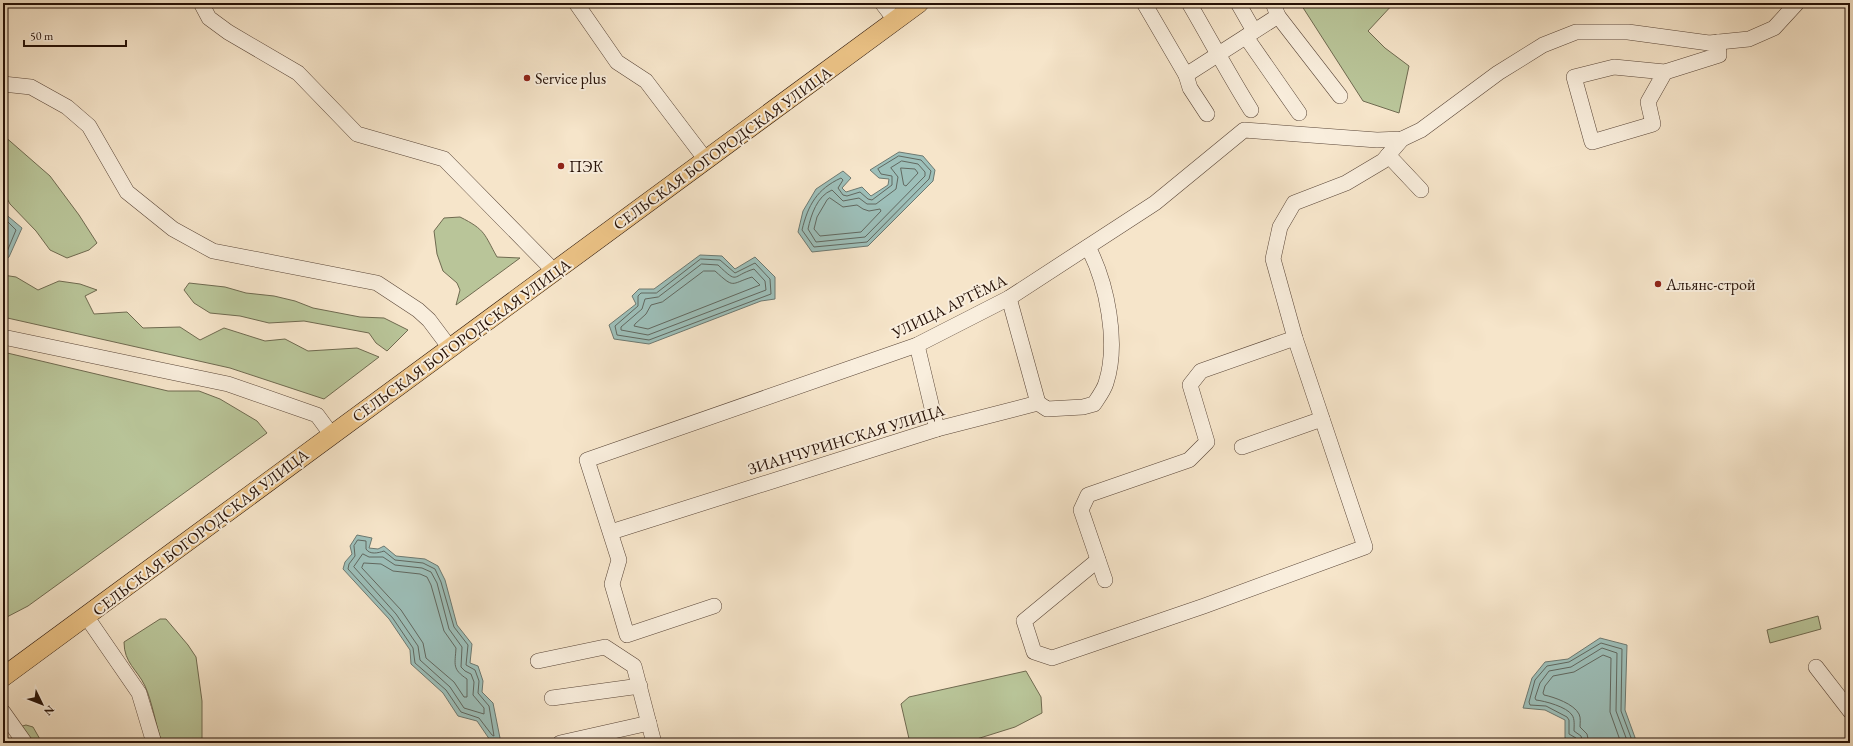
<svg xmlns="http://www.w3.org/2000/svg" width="1853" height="746" viewBox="0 0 1853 746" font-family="'EB Garamond',serif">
<rect width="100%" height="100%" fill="#f6e5ca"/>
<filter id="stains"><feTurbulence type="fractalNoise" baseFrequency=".005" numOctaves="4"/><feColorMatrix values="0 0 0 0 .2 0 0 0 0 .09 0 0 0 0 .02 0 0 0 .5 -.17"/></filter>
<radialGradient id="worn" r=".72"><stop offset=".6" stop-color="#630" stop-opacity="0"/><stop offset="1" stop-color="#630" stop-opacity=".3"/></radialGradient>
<g fill="#b9c599" stroke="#6f6a50">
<polygon points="1300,3 1394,3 1368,31 1385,48 1409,66 1399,113 1363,101"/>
<polygon points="3,135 50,176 79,215 97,243 89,250 67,258 50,250 36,231 10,204 3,191"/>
<path d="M460,217C486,230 484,234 497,257L520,258L456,305L460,290L457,283L443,271L437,254L434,231L444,218Z"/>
<polygon points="3,275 16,277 38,290 59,281 80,284 97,290 85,296 94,314 127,312 143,328 180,327 200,340 224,328 265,341 285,339 308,351 357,348 379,357 324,399 230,368 3,317"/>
<polygon points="189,283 225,287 246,293 274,296 295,301 313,308 360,317 384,318 408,330 387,351 376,343 369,333 304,321 269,323 240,316 210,313 194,303 184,290"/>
<polygon points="3,352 168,391 199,391 220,399 257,421 267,433 28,606 3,619"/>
<polygon points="1818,616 1821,629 1770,643 1767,630"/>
<path d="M160,619H166L188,645L196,657L202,701V743H162C156,726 152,701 145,686C137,669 124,663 124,642Z"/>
<polygon points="1026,671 1041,697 1042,713 1015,727 964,743 910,743 901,704 909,697"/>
<polygon points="26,725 33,727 41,741 38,743 16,743 19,727"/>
</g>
<g fill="#9dbfb9" stroke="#6d7971">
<polygon points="899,152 923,156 935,170 933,181 868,246 812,252 798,232 803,211 816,189 843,171 851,178 842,188 846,192 862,187 871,196 888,185 889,179 879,178 870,170"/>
<polygon points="3,212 22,228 9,257 3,261"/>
<polygon points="700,255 722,256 735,269 755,257 775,277 775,299 761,301 649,344 614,339 609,325 636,304 632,296 639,289 654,289"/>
<polygon points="357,535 372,538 369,548 378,549 384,546 396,556 425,559 438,566 445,580 457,625 472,644 470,663 478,666 483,681 482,692 493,703 501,743 492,743 477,721 458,716 443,693 411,664 410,650 389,619 343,569 345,562 352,554 350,546"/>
<polygon points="1600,638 1627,645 1625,710 1637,743 1578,743 1565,738 1565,720 1545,710 1523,708 1532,678 1545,662 1568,659"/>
</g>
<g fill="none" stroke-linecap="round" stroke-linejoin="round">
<g stroke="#616860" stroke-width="1">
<path d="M899,156L921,160L931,171L929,179L867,242L814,247L802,230C808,205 817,189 841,178L843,180L838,188L843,195L847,196L860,192L868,199L872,200L892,185V176L881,174L878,169Z"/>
<path d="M902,161L918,164L925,172V176L865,237L816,242L808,229C811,215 817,196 832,190L843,201L859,198L867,204H876L896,189L898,177L891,168Z"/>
<polygon points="901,168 915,169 918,173 906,186 904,185"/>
<polygon points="830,198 843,207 857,205 863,209 869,211 880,209 881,211 861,232 820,236 814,229 817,217 827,200"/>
<polyline points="3,217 16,230 6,254 3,256"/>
<polygon points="701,259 720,260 735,273 755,263 770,279 771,294 649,340 617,335 615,326 638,306 638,296 641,293 656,293"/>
<path d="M702,264L718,265C739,285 731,276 754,269L765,281L766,290L648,335L621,330V327L642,309L645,299L658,297Z"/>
<path d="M704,271H715C735,289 730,284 752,277L760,285L648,329L634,326L635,324L646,314L651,305L662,302Z"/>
<path d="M358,540L366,541V549C370,555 378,553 384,551L395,560L423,563L435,569L441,582L454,627L468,645L466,665L475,670L479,681L478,693L489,706L494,736L492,735L479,718L461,712L446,690L415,663L413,648L392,617L348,569L349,564L355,556L354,546Z"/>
<polygon points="363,554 369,557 383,557 395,565 422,568 431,572 437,583 449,629 462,647 461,667 465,671 471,674 474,682 473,695 484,708 484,714 464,708 450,687 420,660 418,646 396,614 354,567"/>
<path d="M364,563L381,564L393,571L420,574L427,577L431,585L444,631L456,648C455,665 452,669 467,679V697H464L454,682L426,658L423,643L401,610L362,568Z"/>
<polyline points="1578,743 1576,738 1569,734 1569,720 1567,717 1546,706 1530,705 1529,702 1535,680 1547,666 1569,662 1601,643 1622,649 1621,711 1633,743"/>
<path d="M1583,743L1581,736L1574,731C1574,726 1575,719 1572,715C1567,707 1545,701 1536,700L1535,698L1540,683L1549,671L1571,667L1602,648L1617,653L1616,711L1628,743"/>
<path d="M1589,743L1587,734L1580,727C1580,723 1581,718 1579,714C1574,704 1554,697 1544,695L1543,693L1545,686L1553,676L1574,672L1603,655L1611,658L1610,712L1621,743"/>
</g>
<g stroke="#594537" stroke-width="16">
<g id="minor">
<polyline points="201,3 209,18 228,32 298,73 357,134 444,159 554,271"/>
<polyline points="576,3 617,62 646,81 706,160"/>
<polyline points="882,3 895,20"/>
<polyline points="1144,3 1186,75 1278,16"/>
<path d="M1189,3C1210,39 1229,75 1251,110"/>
<polyline points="1238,3 1254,31"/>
<polyline points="1273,3 1278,16 1340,96"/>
<polyline points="1246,37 1299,113"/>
<polyline points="1665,72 1648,102 1653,124 1592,142 1574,77 1614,67 1665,72 1719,55 1718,42"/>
<polyline points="1186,75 1190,88 1207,114"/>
<polyline points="3,84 31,87 67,107 89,126 127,192 173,229 213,251 377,283 418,310 429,320 450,348"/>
<polyline points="1388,155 1421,190"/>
<polyline points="1009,298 1038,403"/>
<polyline points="3,337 228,384 317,415 331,434"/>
<polyline points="917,345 937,429"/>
<polyline points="1242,447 1322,419"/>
<path d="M611,532L937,429L1038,403L1047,409L1083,407L1094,404C1098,398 1104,390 1106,383C1119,343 1107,283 1088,247"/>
<polyline points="1098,560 1024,621 1034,652 1052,658 1204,606 1365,547 1295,338"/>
<polyline points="1105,580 1081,510 1088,495 1189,460 1207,442 1190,385 1201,371 1295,338 1273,259 1280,227 1294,203 1346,183 1383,161 1402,139"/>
<polyline points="714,606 627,635 612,584 619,560 587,460 917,345 1009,298 1155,203 1244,130 1377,140 1402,139 1421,130 1498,73 1543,45 1576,32 1628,32 1709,43 1749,39 1774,28 1797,3"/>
<polyline points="86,616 139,693 154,743"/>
<polyline points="538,661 605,647 634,666 654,743"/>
<polyline points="1816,667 1850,711"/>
<polyline points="552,698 640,686"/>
<polyline points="3,712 25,743"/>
<polyline points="560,743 649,723"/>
</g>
</g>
<g stroke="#251006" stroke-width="20">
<polyline id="major" points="3,677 919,3"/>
</g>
<use href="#minor" stroke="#f9eedd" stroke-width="15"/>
<use href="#major" stroke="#ebc285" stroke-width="19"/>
</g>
<g fill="#8f2418" stroke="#f9eedd" stroke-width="1.5">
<circle cx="527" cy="78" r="4"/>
<circle cx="561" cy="166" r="4"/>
<circle cx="1658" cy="284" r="4"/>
</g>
<g text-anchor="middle" stroke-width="4" stroke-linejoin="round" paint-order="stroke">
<g font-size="16" fill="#251006" stroke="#f9eedd" text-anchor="start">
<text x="535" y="84">Service plus</text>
<text x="569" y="172">ПЭК</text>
<text x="1666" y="290">Альянс-строй</text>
</g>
<g font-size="16" fill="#251006" stroke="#f9eedd">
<text transform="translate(722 148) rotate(-36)" y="6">СЕЛЬСКАЯ БОГОРОДСКАЯ УЛИЦА</text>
<text transform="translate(949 306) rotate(-26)" y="6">УЛИЦА АРТЁМА</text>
<text transform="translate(461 340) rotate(-36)" y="6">СЕЛЬСКАЯ БОГОРОДСКАЯ УЛИЦА</text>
<text transform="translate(846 439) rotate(-17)" y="6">ЗИАНЧУРИНСКАЯ УЛИЦА</text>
<text transform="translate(200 532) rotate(-37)" y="6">СЕЛЬСКАЯ БОГОРОДСКАЯ УЛИЦА</text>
</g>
</g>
<rect width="1853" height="746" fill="none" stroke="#f6e5ca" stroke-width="16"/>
<rect x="4" y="4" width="1845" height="738" fill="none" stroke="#251006" stroke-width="2"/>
<rect x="8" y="8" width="1837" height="730" fill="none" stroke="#251006"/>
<g transform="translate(42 704) rotate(133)" stroke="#f9eedd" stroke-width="3" paint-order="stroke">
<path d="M0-3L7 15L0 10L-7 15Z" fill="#251006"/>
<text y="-6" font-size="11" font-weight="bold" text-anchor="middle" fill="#251006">N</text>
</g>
<path d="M24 40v6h102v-6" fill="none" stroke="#251006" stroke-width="2"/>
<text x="30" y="40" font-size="12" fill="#251006" stroke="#f9eedd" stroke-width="3" paint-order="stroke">50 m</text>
<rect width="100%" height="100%" filter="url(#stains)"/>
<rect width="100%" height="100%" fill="url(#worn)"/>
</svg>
